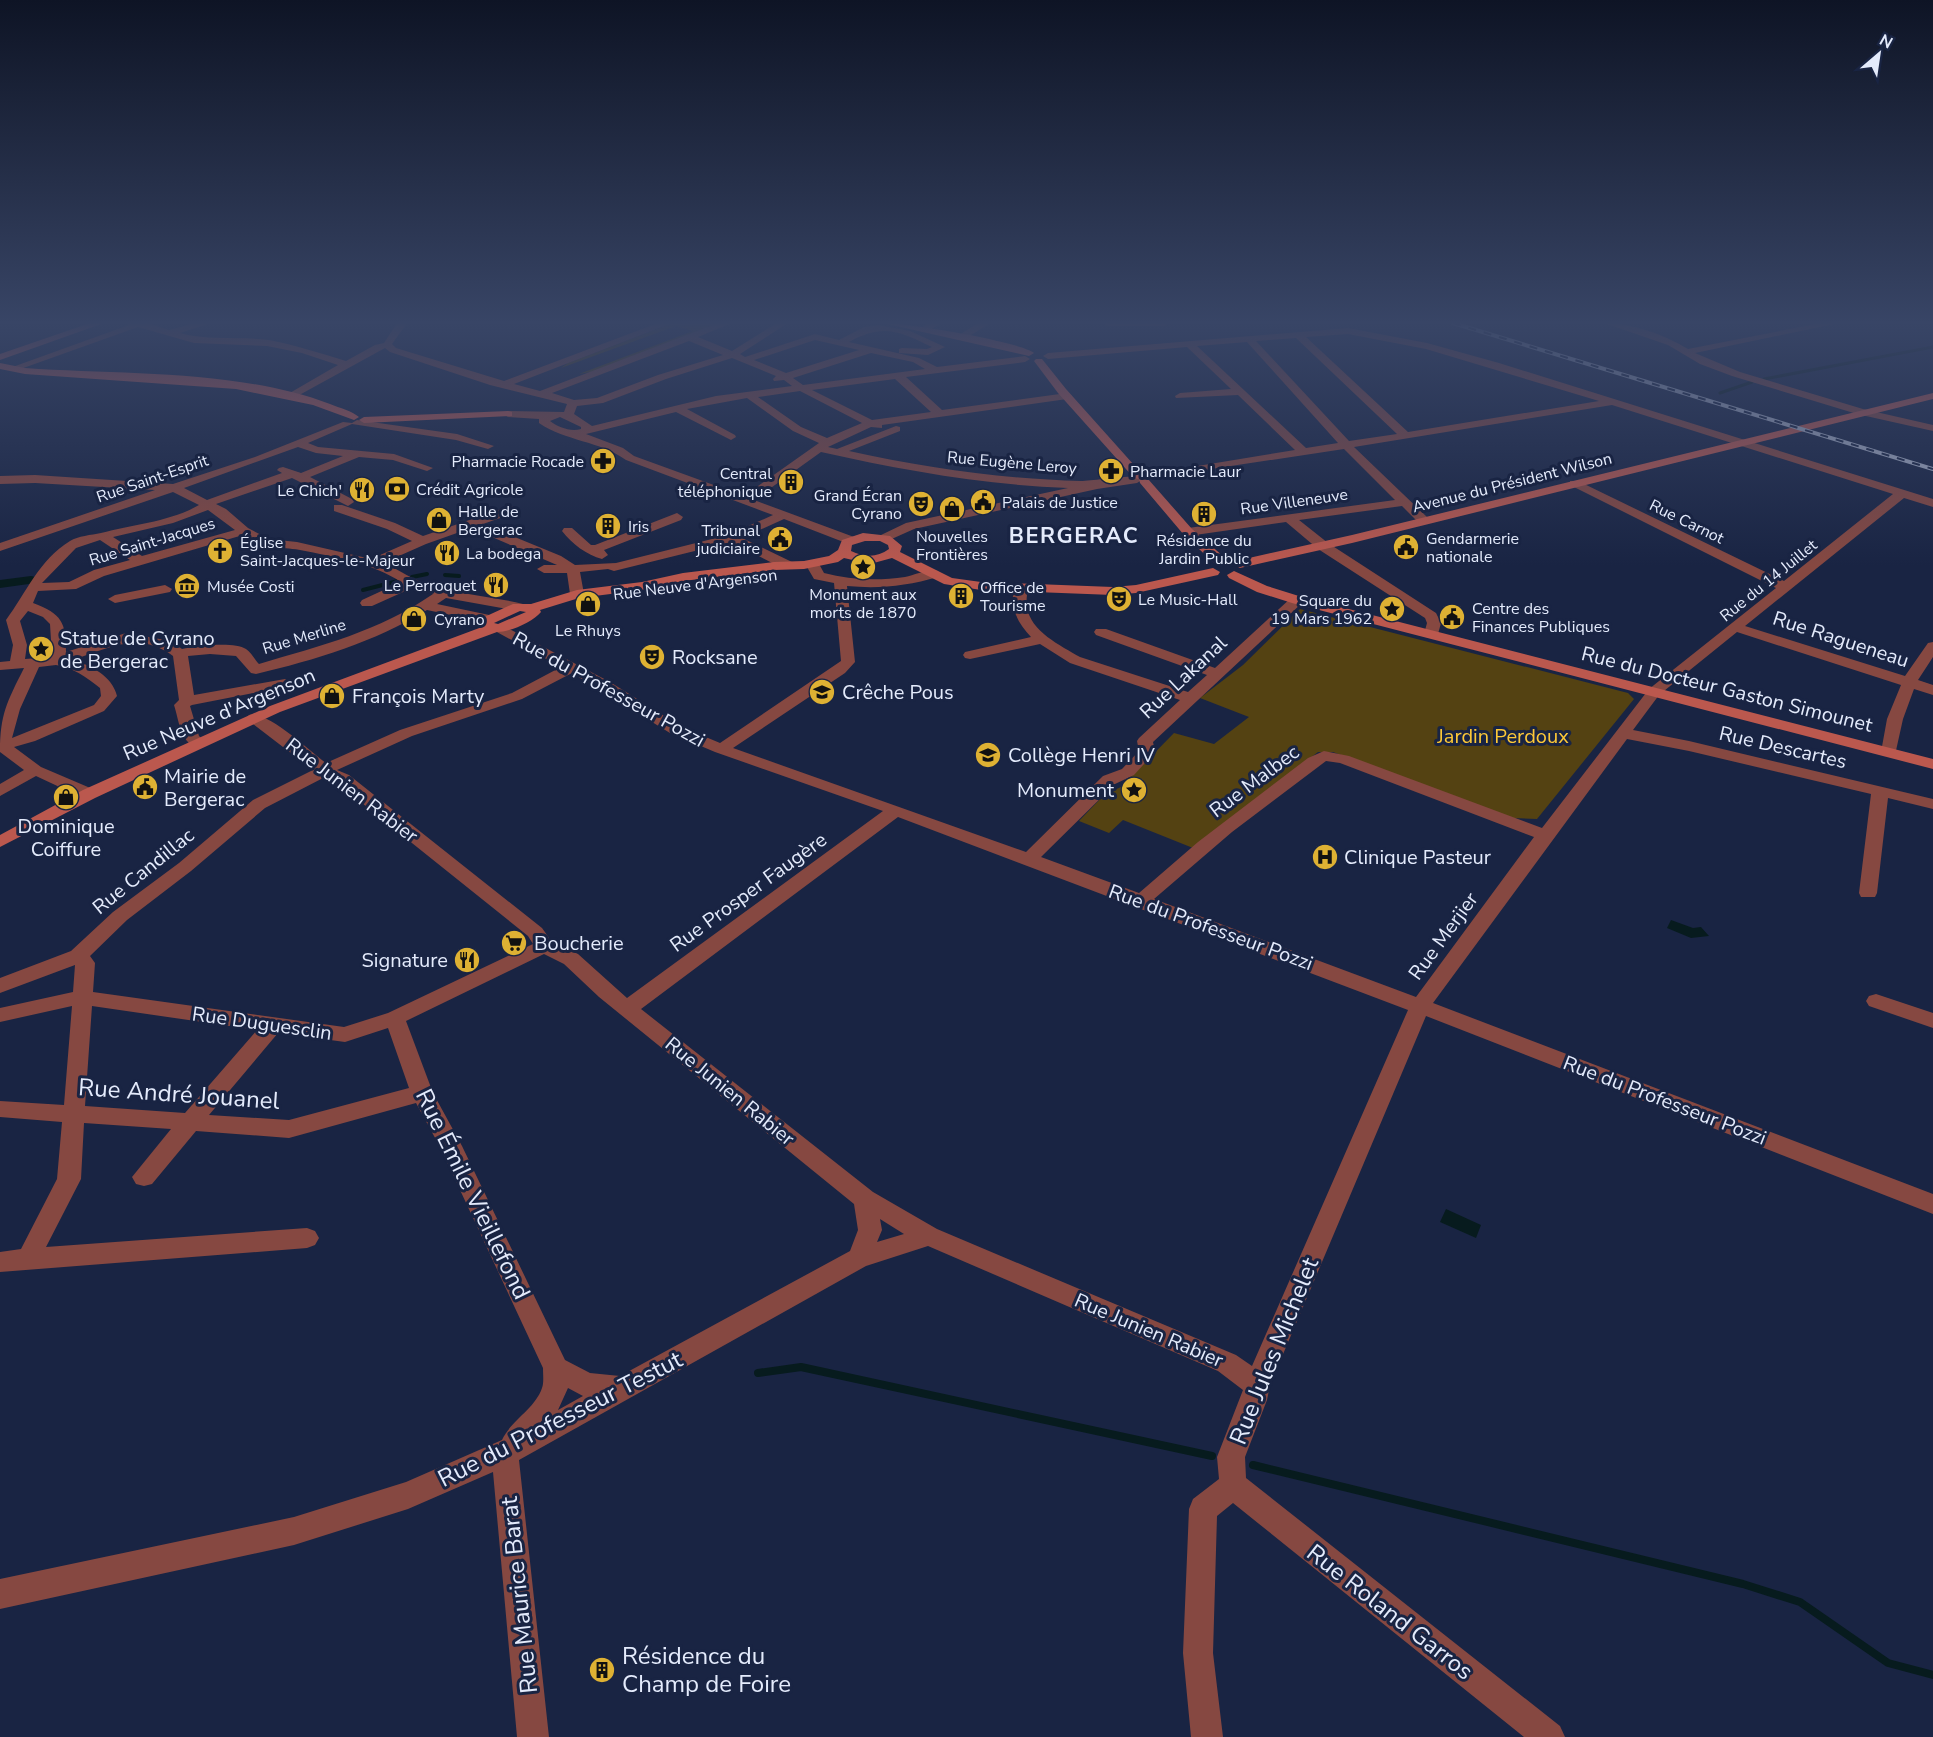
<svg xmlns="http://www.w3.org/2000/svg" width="1933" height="1737" viewBox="0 0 1933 1737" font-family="'Nunito Sans',sans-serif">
<rect width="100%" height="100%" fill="#192443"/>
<g fill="#544212">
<polygon points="673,323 721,323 596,371 579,374 693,331 676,326 561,368 568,363"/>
<polygon points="1300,609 1628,693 1634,699 1537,819 1512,818 1333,752 1318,752 1193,848 1123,820 1109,833 1079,821 1105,794 1121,787 1174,733 1214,744 1249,717 1200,698 1243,665"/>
</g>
<g fill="#071b1e">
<polygon points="1671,920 1693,928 1701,927 1709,936 1691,938 1667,928"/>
<polygon points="1446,1209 1481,1225 1476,1238 1440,1222"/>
</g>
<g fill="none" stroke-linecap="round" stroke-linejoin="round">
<g stroke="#071b1e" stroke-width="3">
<polyline points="1764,379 1933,347"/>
<polyline points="1720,393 1752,382"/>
</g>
<g stroke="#071b1e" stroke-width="4">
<polyline points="445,575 459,576"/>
<polyline points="412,577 427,574"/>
<polyline points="363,590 398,581"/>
</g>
<g stroke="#071b1e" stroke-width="8">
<polyline points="758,1373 801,1367 1212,1456"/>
<polyline points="1253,1465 1743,1584 1800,1602 1888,1663 1933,1675"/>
</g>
<polygon fill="#071b1e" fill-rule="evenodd" points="31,576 36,577 38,580 36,583 0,588 0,580"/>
<g fill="#864841" fill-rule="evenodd">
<path d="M127,323H147L169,330L195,323H211L180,333C209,341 239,336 269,340C295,345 320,353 346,361L375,345L384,343L397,323H407L392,344L396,348L504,381L658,323H672L514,384L540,391L718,323H732L698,337L732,351L777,323H788L740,354L745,357L815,334L839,340L864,327L879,325L910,331L945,347L928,355L899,353V349L902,348L927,349L932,347C899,331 883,323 849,342L919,358L937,367L1025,356L1030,359L1025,362L906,377L942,410L1067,393L1072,396L1067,399L882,425V428L871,427L828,447L837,449L896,426L900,427V431L849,451C926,468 1003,479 1081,481C1094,481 1136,473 1143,479L1137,483L1097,489L914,529L885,542L879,538L881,535L906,523L1068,488C984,485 902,470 821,452L754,500L854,537L856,540L854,543H846L784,519L742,538L792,562L794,565L792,568H782L731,542L614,571L608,569L580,572L584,594L577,598L570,594L567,573H544L537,569L544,565H557L471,528L426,544L383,563C396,568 405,575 417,580C450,595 488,595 523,604L525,607L523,610L518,611L446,598L437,604L494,616L496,619L489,623L427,610C375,642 315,660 256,674L251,673L236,656L210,654L188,656L194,695L285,679L292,683L285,687L192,705L190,706L199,736L205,742L197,747C180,743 179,720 174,705L179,700L173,656C139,631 109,648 73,660C92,666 112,676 117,696L104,711L35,741L14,747L41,767L95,790L97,794L89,799L83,798L36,776L0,796V784L24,770L0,752C0,714 7,702 24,668L0,670V662L10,661L13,645L6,620C26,593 39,560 70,541C78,536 91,535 101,533C132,525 172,521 199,505L173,492L0,551V543L155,490L35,483L0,484V476L35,475L173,484L255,457L343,422L352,423L357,420L457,434L494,446L488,449L456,440L352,424L308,443L318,447L394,454L433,468L427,471L393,460L359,457L310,477L352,499L354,502L348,506L292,478L216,504L226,509L248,528L269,539L297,542L371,559L412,541L387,529L334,511V505H342L395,523L423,536L510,506L514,507V513L483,524L561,556L575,565L616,563L728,535L773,515L626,460C600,441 565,441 539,423V419L508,417L503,414L508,411L564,412L567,404L490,385L390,352L385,348L292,399L287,396L288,394L338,365L302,353L267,346L194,343L138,327L15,371L7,369L129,325ZM815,340L859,350L786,373L754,360ZM689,341L723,355L658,375L597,398L574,400L552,393ZM871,353L913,362L925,369L803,385L793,378ZM732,358L776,376L773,379L774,381L784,380L792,386L716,396L592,426L574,414L577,406L603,403L666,379ZM895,379L931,412L872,420L812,390ZM800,391L862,423L827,438L801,427L758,397ZM747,398L793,431L819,443L744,496L634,456L623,448L586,434L676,412L731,440L736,437L735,435L687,409ZM560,417L581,427V429C570,432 558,427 550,421ZM298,447L316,453L343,456L301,473L283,467L279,468L277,470L282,473L207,500L184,488ZM208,510L235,530L142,556L113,537L173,523ZM243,535C267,549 274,546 300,550C335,557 372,563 401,582L362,600L360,603L362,606H372L412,588L433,594C378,632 322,645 259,664C255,660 251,652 246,649C234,641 196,646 182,649L171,641L126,633L66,652C66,622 62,614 33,603L38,591L76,589L104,576ZM100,540L130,560L94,570L69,582L42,583L76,548ZM28,611L43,617L50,624L52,657L25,659L27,645L20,621ZM56,665C74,668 86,677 100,688L101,696L94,705L12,738L20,709L39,667Z"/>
<polygon points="929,323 941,323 927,332 921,332 921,328"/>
<polygon points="978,323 990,323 965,339 959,339 959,335"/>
<polygon points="1103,323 1169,323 1164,326 1108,326"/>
<path d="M1604,323C1632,323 1665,335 1688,349L1820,323H1839L1695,353L1740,372L1863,409L1933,425V431L1857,414L1732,376L1700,364L1668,345Z"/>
<path d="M1348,328L1427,343L1499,363L1933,499V507L1904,498L1745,626L1905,676L1928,643L1933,642V657L1918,680L1933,685V695L1914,689L1903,719L1895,755L1889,757L1881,752L1887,719L1901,685L1737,632L1659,695L1633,730L1689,741L1933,799V809L1888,798L1877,893L1875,897H1861L1859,893L1871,794L1689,751L1627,739L1433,1003L1933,1194V1214L1426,1016L1270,1385L1267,1400L1245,1457L1246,1478L1560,1726L1565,1737H1524L1233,1503L1217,1516L1213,1653L1223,1737H1191L1183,1653L1189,1509L1193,1499L1219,1479L1217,1457L1243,1390L1218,1371L928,1246L866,1266L519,1460L549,1737H517L493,1472L408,1509L294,1545L0,1609V1579L294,1517L406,1482L502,1440C511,1420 535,1409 542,1388C544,1383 543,1374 543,1368L440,1147L416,1103L289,1138L196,1131L152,1184L144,1186L136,1184L132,1177L171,1129L84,1123L81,1179L46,1247L307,1228L315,1231L319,1238L315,1245L307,1248L0,1272V1252L21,1249L57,1179L62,1122L0,1117V1101L64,1105L72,1006L0,1022V1008L73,992L75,965L0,993V978L71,951L113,912L179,863L253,800L313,770L249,721L246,718L249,715C267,710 310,751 326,763L400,730L512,693L561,667L495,631L493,628L495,625L500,624L610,682L682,727L720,743L841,661L834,583L814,579L807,567L809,564H819L824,573C850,580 878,581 905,577C915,575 928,569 938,571L940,574L938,577C907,586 879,589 847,586L855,662L845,673L733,748L1026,852L1103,776L1122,769L1139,751L1137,741L1139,738L1180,700L1070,663L1040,644L970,659L965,658L963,655L965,652L1031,637C1018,623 1007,605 1016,585L1021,584L1028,588C1027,594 1026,601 1027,607C1030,631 1061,646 1080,657L1188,692L1207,675L1096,635L1094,632L1096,629H1106L1215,668L1292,597H1302L1304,600L1302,603L1153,742L1155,752L1134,775L1115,784L1041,857L1139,893L1198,842L1308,758L1324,751L1349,756L1542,828L1649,689L1776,588L1570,485V481H1578L1784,581L1893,494L1612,405L1354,447L1427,517L1429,520L1427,523H1419L1402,506L1299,520L1328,543L1436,613L1441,623L1438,634L1431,638L1424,634L1427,623L1425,618L1318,549L1286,522L1188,536L1182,532L1188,528L1395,500L1344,449L1145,479L1143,477L1149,474L1295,450L1238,395L1176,398L1175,396L1180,393L1231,389L1187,347L1048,359L1043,356L1048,353ZM1348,334L1426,349L1599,401L1408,432L1306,337ZM1296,338L1397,434L1349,441L1256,341ZM1247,342L1338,443L1306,448L1197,346ZM572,673L670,733L715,752L883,811L627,998L578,954L552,942L542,928L349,775L337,770L412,736L522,699ZM1326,761L1340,763L1534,837L1416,997L1154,899L1232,832ZM325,777L337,783L528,936L533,944L388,1013L344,1027L93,992L95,963L90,956L127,920L191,871L265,808ZM898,817L1408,1010L1252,1366L1236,1355L937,1229L873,1192L641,1009ZM544,954L564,964L599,997L854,1204L858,1230L850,1251L620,1376L590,1373L565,1360L462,1146L433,1093L406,1021ZM92,1006L257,1030L185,1113L85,1106ZM388,1028L409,1088L289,1120L209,1115L278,1033L345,1042ZM880,1219L904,1234L877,1242L882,1230ZM568,1388L583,1396L558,1410Z"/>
<path d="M677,513L683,517L681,520L604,550L608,555L602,559C587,555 572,544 562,531L564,528H572L591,545H595Z"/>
<polygon points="165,585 172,589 170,592 115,603 108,599 115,595"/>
<polygon points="1876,994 1933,1013 1933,1028 1869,1006 1866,1001 1869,996"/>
</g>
<g fill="#bb584e" fill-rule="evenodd">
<polygon points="90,323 104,323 0,360 0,354"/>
<path d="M883,323C908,323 1017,341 1034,353L1029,356Z"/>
<polygon points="1036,359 1042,359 1066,389 1142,474 1143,478 1148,479 1192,529 1224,557 1225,560 1224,563 1214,563 1184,535 1140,483 1139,479 1134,478 1058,393 1034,361"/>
<path d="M0,363L25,368C123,375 237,369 330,404C340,408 352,411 359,417L354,420L313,405L236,389L25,374L0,369Z"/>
<polygon points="1933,393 1933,399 1352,543 1240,568 1233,564 1240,560 1352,535"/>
<polygon points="508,411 512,412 512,416 364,423 359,420 364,417"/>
<path d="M863,533L890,536L902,546L900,552L952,578L981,582L1113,587L1136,585L1213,568L1220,572L1218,575L1136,593L1113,595L981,590L944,584L892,558L870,564L844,558L838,562L804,569L774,570L683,581L642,590L579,598L540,610L541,612C533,622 510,632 497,632L280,712L95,798L0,847V835L83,790L270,706L482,627L478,622L480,619L513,604H531L577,590L642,582L683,573L774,562L804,561L829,556L838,550L842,540ZM865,541H880L888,545L889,549C877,558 864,557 851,551L852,545ZM520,611L526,612L498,624L494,623Z"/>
<polygon points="1234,571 1267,586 1302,597 1933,759 1933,769 1292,603 1257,592 1229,578 1227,575"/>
</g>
<g stroke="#a9b1c6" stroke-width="4">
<polyline id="rail" points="1453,323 1933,469"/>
</g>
<use href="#rail" stroke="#192443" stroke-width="2" stroke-dasharray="8" stroke-linecap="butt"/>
</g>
<linearGradient id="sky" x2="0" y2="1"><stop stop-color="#0e1425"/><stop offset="0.57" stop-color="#384566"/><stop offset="1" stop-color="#384566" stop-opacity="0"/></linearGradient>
<rect width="1933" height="566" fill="url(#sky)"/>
<defs>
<g id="pharmacy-disc" transform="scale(1.35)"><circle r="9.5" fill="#deb133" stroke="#192443"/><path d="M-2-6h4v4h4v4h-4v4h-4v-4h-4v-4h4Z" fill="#111"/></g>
<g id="building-disc" transform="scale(1.35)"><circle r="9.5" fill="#deb133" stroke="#192443"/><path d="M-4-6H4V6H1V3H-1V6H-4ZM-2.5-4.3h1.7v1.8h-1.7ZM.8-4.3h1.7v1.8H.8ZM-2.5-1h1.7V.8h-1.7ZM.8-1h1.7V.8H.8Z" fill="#111"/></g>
<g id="bank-disc" transform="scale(1.35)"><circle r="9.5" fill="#deb133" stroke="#192443"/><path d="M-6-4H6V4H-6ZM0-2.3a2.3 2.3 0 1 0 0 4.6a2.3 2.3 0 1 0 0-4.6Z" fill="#111"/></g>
<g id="restaurant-disc" transform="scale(1.35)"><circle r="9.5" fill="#deb133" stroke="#192443"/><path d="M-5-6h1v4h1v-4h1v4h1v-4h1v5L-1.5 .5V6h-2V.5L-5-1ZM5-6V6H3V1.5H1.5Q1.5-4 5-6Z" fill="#111"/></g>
<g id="civic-disc" transform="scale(1.35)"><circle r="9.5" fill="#deb133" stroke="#192443"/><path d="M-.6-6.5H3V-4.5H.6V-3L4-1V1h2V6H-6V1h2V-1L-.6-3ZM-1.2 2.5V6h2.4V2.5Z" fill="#111"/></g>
<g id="theatre-disc" transform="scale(1.35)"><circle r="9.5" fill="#deb133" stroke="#192443"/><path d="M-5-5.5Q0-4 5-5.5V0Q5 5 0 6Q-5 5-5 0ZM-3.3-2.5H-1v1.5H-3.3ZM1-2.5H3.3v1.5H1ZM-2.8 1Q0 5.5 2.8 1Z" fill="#111"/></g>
<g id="shop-disc" transform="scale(1.35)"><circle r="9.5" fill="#deb133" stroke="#192443"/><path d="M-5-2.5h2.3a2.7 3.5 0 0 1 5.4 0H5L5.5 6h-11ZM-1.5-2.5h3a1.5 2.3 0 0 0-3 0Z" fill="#111"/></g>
<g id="church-disc" transform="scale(1.35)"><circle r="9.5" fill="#deb133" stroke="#192443"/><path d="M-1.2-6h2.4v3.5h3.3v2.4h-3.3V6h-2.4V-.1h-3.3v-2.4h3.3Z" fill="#111"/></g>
<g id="sight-disc" transform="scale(1.35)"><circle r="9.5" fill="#deb133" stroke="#192443"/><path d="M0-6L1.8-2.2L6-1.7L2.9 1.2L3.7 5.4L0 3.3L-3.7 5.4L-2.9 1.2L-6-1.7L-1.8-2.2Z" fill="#111"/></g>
<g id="museum-disc" transform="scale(1.35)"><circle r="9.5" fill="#deb133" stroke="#192443"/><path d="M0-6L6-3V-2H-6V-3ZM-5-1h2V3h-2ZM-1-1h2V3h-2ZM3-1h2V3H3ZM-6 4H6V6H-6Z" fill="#111"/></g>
<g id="school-disc" transform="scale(1.35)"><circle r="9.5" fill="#deb133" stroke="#192443"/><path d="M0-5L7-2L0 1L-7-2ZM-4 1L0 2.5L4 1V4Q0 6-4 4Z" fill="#111"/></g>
<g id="hospital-disc" transform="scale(1.35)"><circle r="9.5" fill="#deb133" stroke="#192443"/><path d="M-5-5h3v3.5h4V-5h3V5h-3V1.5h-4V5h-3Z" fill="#111"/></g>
<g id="supermarket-disc" transform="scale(1.35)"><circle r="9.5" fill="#deb133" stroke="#192443"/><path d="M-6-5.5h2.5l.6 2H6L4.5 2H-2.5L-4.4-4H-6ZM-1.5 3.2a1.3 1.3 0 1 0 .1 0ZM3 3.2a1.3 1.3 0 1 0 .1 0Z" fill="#111"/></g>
</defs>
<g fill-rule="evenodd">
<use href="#pharmacy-disc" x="603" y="461"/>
<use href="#pharmacy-disc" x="1111" y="471"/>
<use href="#building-disc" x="791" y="482"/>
<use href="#bank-disc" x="397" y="489"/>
<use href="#restaurant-disc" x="362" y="490"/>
<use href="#civic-disc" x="983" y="502"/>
<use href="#theatre-disc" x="921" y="504"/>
<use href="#shop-disc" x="952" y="509"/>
<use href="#building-disc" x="1204" y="514"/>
<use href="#shop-disc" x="439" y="520"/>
<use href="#building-disc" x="608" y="526"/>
<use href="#civic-disc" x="780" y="539"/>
<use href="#civic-disc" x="1406" y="547"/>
<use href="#church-disc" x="220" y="551"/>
<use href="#restaurant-disc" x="447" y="553"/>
<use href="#sight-disc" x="863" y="567"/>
<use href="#restaurant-disc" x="496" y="585"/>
<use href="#museum-disc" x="187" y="586"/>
<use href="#building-disc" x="961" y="596"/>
<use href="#theatre-disc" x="1119" y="599"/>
<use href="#shop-disc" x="588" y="604"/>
<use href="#sight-disc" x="1392" y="609"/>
<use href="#civic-disc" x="1452" y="617"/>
<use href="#shop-disc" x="414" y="619"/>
<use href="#sight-disc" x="41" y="649"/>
<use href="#theatre-disc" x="652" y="657"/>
<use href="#school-disc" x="822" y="692"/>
<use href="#shop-disc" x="332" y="696"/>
<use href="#school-disc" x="988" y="755"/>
<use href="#civic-disc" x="145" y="787"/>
<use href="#sight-disc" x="1134" y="790"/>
<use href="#shop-disc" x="66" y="797"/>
<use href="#hospital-disc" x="1325" y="857"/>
<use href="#supermarket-disc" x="514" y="943"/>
<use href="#restaurant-disc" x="467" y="960"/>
<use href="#building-disc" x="602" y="1670"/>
</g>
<g text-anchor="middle" stroke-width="6" stroke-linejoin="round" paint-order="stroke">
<g font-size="16" fill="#e4ebfc" stroke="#192443" text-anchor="start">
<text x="584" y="467" text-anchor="end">Pharmacie Rocade</text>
<text x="1130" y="477">Pharmacie Laur</text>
<text x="772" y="479" text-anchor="end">Central<tspan x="772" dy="18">téléphonique</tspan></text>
<text x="416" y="495">Crédit Agricole</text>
<text x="342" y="496" text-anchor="end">Le Chich'</text>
<text x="902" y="501" text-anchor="end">Grand Écran<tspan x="902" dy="18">Cyrano</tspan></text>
<text x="1002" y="508">Palais de Justice</text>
<text x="458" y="517">Halle de<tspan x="458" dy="18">Bergerac</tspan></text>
<text x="628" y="532">Iris</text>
<text x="760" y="536" text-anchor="end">Tribunal<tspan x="760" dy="18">judiciaire</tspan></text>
<text x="952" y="542" text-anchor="middle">Nouvelles<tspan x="952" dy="18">Frontières</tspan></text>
<text x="1426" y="544">Gendarmerie<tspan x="1426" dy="18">nationale</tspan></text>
<text x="1204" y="546" text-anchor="middle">Résidence du<tspan x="1204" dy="18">Jardin Public</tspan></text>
<text x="240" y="548">Église<tspan x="240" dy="18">Saint-Jacques-le-Majeur</tspan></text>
<text x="466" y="559">La bodega</text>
<text x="476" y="591" text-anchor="end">Le Perroquet</text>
<text x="207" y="592">Musée Costi</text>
<text x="980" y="593">Office de<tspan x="980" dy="18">Tourisme</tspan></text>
<text x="863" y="600" text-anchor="middle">Monument aux<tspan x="863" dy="18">morts de 1870</tspan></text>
<text x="1138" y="605">Le Music-Hall</text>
<text x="1372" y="606" text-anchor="end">Square du<tspan x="1372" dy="18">19 Mars 1962</tspan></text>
<text x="1472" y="614">Centre des<tspan x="1472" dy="18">Finances Publiques</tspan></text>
<text x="434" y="625">Cyrano</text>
<text x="588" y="636" text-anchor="middle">Le Rhuys</text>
</g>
<g font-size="16" fill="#e4ebfc" stroke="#192443">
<text transform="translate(1012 462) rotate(5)" y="6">Rue Eugène Leroy</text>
<text transform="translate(152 478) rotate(-19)" y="6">Rue Saint-Esprit</text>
<text transform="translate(1512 482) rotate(-14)" y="6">Avenue du Président Wilson</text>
<text transform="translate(1294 501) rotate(-8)" y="6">Rue Villeneuve</text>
<text transform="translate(1687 521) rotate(26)" y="6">Rue Carnot</text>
<text transform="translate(152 541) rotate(-17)" y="6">Rue Saint-Jacques</text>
<text transform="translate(1768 580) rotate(-39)" y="6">Rue du 14 Juillet</text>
<text transform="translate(695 584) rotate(-7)" y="6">Rue Neuve d'Argenson</text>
<text transform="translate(304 636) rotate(-17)" y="6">Rue Merline</text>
</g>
<g font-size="20" fill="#e4ebfc" stroke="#192443" text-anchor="start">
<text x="60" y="645">Statue de Cyrano<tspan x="60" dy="23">de Bergerac</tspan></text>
<text x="672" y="664">Rocksane</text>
<text x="842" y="699">Crêche Pous</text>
<text x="352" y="703">François Marty</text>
<text x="1008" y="762">Collège Henri IV</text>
<text x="164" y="783">Mairie de<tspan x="164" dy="23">Bergerac</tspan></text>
<text x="1114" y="797" text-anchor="end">Monument</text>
<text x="66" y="833" text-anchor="middle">Dominique<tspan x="66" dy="23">Coiffure</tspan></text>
<text x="1344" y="864">Clinique Pasteur</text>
<text x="534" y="950">Boucherie</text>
<text x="448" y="967" text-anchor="end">Signature</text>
</g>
<g font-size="20" fill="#e4ebfc" stroke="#192443">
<text transform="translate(1841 639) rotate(18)" y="7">Rue Ragueneau</text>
<text transform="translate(1183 677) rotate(-43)" y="7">Rue Lakanal</text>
<text transform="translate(609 689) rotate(29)" y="7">Rue du Professeur Pozzi</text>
<text transform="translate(1727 689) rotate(14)" y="7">Rue du Docteur Gaston Simounet</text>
<text transform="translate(219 714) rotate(-23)" y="7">Rue Neuve d'Argenson</text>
<text transform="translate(1783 747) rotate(13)" y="7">Rue Descartes</text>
<text transform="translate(1254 781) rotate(-37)" y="7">Rue Malbec</text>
<text transform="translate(352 790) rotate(37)" y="7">Rue Junien Rabier</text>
<text transform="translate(143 871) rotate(-39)" y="7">Rue Candillac</text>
<text transform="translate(748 892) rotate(-36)" y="7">Rue Prosper Faugère</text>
<text transform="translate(1211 927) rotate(20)" y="7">Rue du Professeur Pozzi</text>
<text transform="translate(1443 936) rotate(-54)" y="7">Rue Merjier</text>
<text transform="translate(262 1023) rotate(8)" y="7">Rue Duguesclin</text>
<text transform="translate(730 1091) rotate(39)" y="7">Rue Junien Rabier</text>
<text transform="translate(1665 1100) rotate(21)" y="7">Rue du Professeur Pozzi</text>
<text transform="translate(1149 1330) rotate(23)" y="7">Rue Junien Rabier</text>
</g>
<g font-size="20" fill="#fec937" stroke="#192443">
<text x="1503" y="743">Jardin Perdoux</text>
</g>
<g font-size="22" font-weight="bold" letter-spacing="1.5" fill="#e4ebfc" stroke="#192443">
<text x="1074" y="543">BERGERAC</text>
</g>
<g font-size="24" fill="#e4ebfc" stroke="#192443">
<text transform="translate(179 1094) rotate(4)" y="8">Rue André Jouanel</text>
<text transform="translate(473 1194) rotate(64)" y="8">Rue Émile Vieillefond</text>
<text transform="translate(1274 1351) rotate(-68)" y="8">Rue Jules Michelet</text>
<text transform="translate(560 1419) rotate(-27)" y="8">Rue du Professeur Testut</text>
<text transform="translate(519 1595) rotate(-96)" y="8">Rue Maurice Barat</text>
<text transform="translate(1390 1612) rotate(38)" y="8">Rue Roland Garros</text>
</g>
<g font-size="24" fill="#e4ebfc" stroke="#192443" text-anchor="start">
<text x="622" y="1664">Résidence du<tspan x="622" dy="28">Champ de Foire</tspan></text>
</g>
</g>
<g transform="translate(1879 54) rotate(29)" stroke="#192443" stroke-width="4.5" paint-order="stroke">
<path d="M0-4.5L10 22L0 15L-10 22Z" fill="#e4ebfc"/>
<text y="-9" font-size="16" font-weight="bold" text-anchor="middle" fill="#e4ebfc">N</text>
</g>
</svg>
